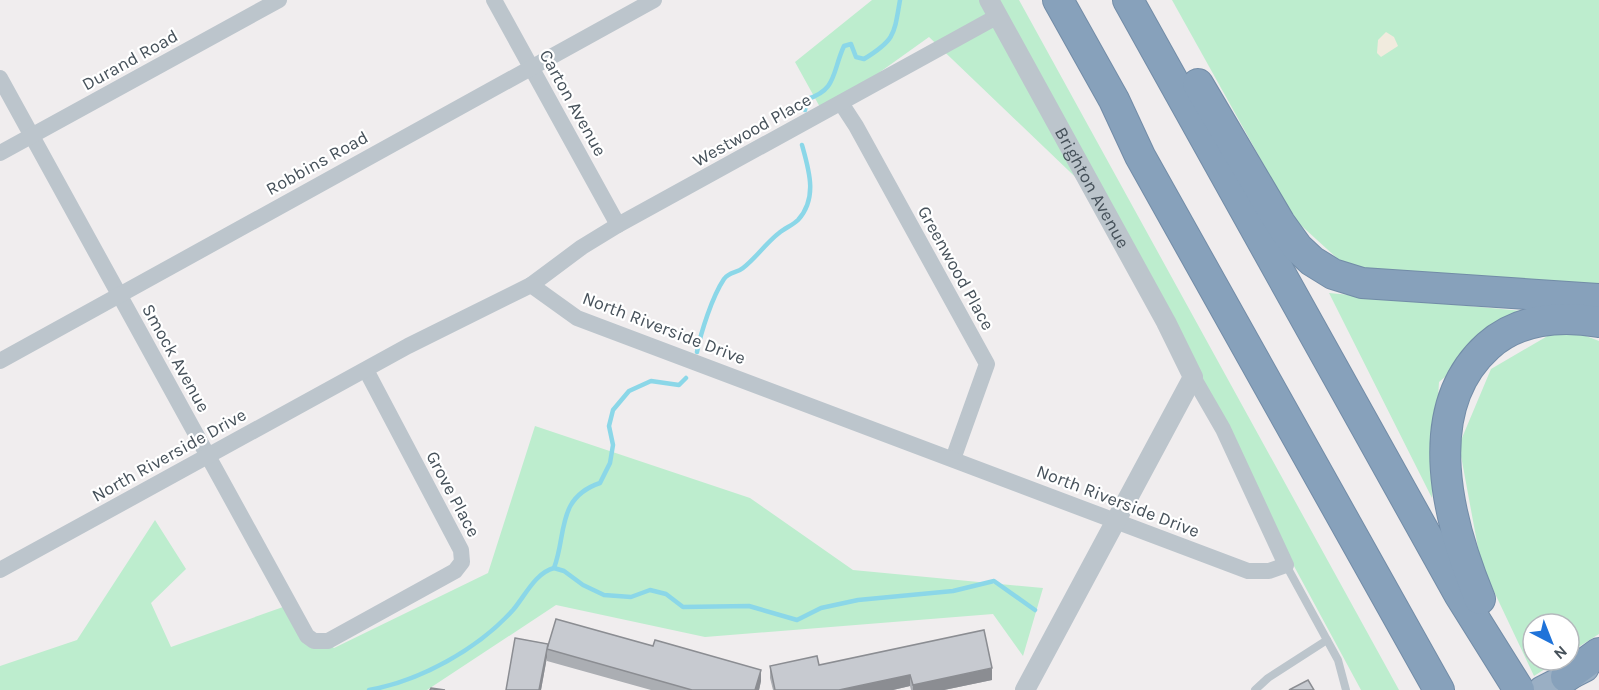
<svg xmlns="http://www.w3.org/2000/svg" width="1599" height="690" viewBox="0 0 1599 690" font-family="Karla,sans-serif">
<rect width="100%" height="100%" fill="#f0edee"/>
<g fill="#bdedce">
<polygon points="872,0 1019,0 1399,690 1361,690 1092,193 929,37 845,97 821,109 795,62"/>
<polygon points="1172,0 1599,0 1599,288 1350,270 1294,219"/>
<polygon points="1329,293 1523,311 1439,382 1432,498"/>
<polygon points="1563,327 1599,341 1599,634 1569,653 1569,624 1533,624 1533,660 1559,660 1534,676 1481,564 1459,445 1491,369"/>
<polygon points="535,426 750,498 853,570 1043,588 1023,656 993,614 705,637 556,605 427,690 0,690 0,666 77,640 155,520 186,569 151,603 171,647 283,607 334,648 488,573"/>
</g>
<polygon fill="#f1ebde" points="1386,32 1394,37 1398,46 1381,57 1377,53 1378,40"/>
<g fill="none" stroke-linecap="round" stroke-linejoin="round">
<g stroke="#8bd7e8" stroke-width="4.5">
<path d="M805,110L807,99C837,90 832,72 844,46L851,44L856,57L864,59C895,40 894,35 900,0"/>
<path d="M697,352C701,332 712,297 724,279C729,272 737,273 743,268C756,258 766,243 779,233C785,228 793,225 798,220C818,198 809,170 802,145"/>
<polyline points="554,568 564,571 583,585 604,595 631,597 650,590 666,594 683,607 749,606 797,620 821,608 858,600 953,591 994,581 1035,610"/>
<path d="M369,690C420,681 478,649 513,610C525,596 535,573 554,568C567,534 556,498 600,483L610,463L613,445L609,426L613,410L629,391L651,381L679,385L686,378"/>
</g>
<g stroke="#728ca7" stroke-width="29">
<polyline id="trunk" points="1542,690 1585,668"/>
</g>
<g stroke="#728ca7" stroke-width="32">
<g id="motorway">
<polyline points="1058,0 1114,100 1140,156 1439,690"/>
<polyline points="1128,0 1459,594 1519,690"/>
<polyline points="1198,84 1280,223 1298,248 1312,261 1333,274 1362,283 1599,299"/>
<path d="M1480,599C1449,524 1417,410 1488,346C1518,319 1560,315 1599,322"/>
<polyline points="1566,677 1599,653"/>
</g>
</g>
<g stroke="#bcc5cc" stroke-width="8">
<polyline points="1286,565 1338,660 1346,690"/>
<polyline points="1255,690 1268,678 1327,640"/>
</g>
<g stroke="#bcc5cc" stroke-width="16">
<polyline points="494,0 618,225"/>
<polyline points="0,78 307,636 314,641 328,641 455,571 462,562 461,550 366,370"/>
<polyline points="841,103 856,126 987,364 953,459"/>
<polyline points="0,153 279,0"/>
<polyline points="531,285 582,247 618,225 998,16"/>
<polyline points="0,361 654,0"/>
<polyline points="0,570 408,346 531,285 577,318 1248,571 1269,571 1286,565 1223,429 1193,377"/>
</g>
<path stroke="#bcc5cc" stroke-width="20" id="s1" d="M989,0L1166,322L1193,377L1025,690"/>
<use href="#trunk" stroke="#9aafc4" stroke-width="27"/>
<use href="#motorway" stroke="#87a1bb" stroke-width="30"/>
</g>
<g fill="#abaeb3">
<polygon points="515,638 761,681 759,690 651,690 547,661 547,657 541,690 506,690"/>
<polygon points="819,665 992,680 944,690 911,690 910,686 893,690 773,690 770,678 770,666"/>
</g>
<g fill="#8b8d92">
<polygon points="547,649 547,657 541,690 539,690"/>
<polygon points="992,668 992,680 944,690 913,690 913,685"/>
<polygon points="761,670 761,681 759,690 755,690"/>
<polygon points="910,675 910,686 893,690 839,690"/>
</g>
<g fill="#c7cad0" stroke="#8b8d92" stroke-width="1.5">
<polygon points="556,619 653,646 655,640 761,670 755,690 692,690 547,649"/>
<polygon points="984,630 992,668 913,685 910,675 839,690 775,690 770,666 817,656 819,665"/>
<polygon points="515,638 548,644 539,690 506,690"/>
<polygon points="1308,680 1314,690 1289,690"/>
<polygon points="431,688 445,690 430,690"/>
</g>
<g text-anchor="middle" stroke-width="4.5" stroke-linejoin="round" paint-order="stroke">
<g font-size="18" fill="#46515a" stroke="#fff">
<text transform="translate(130 60) rotate(-29)" y="6">Durand Road</text>
<text transform="translate(573 103) rotate(61)" y="6">Carton Avenue</text>
<text transform="translate(752 130) rotate(-29)" y="6">Westwood Place</text>
<text transform="translate(317 163) rotate(-29)" y="6">Robbins Road</text>
<text dy="6" stroke="none"><textPath href="#s1" startOffset="214">Brighton Avenue</textPath></text>
<text transform="translate(956 268) rotate(61)" y="6">Greenwood Place</text>
<text transform="translate(664 328) rotate(21)" y="6">North Riverside Drive</text>
<text transform="translate(176 358) rotate(61)" y="6">Smock Avenue</text>
<text transform="translate(169 455) rotate(-29)" y="6">North Riverside Drive</text>
<text transform="translate(453 494) rotate(62)" y="6">Grove Place</text>
<text transform="translate(1118 501) rotate(21)" y="6">North Riverside Drive</text>
</g>
</g>
<g transform="translate(1551 642) rotate(138)"><circle r="28" fill="#ffffff" stroke="#b5b9bd" stroke-width="1.5"/>
<path d="M0-4.5L10 22L0 15L-10 22Z" fill="#1f73d9"/>
<text y="-9" font-size="16" font-weight="bold" text-anchor="middle" fill="#46515a">N</text>
</g>
</svg>
